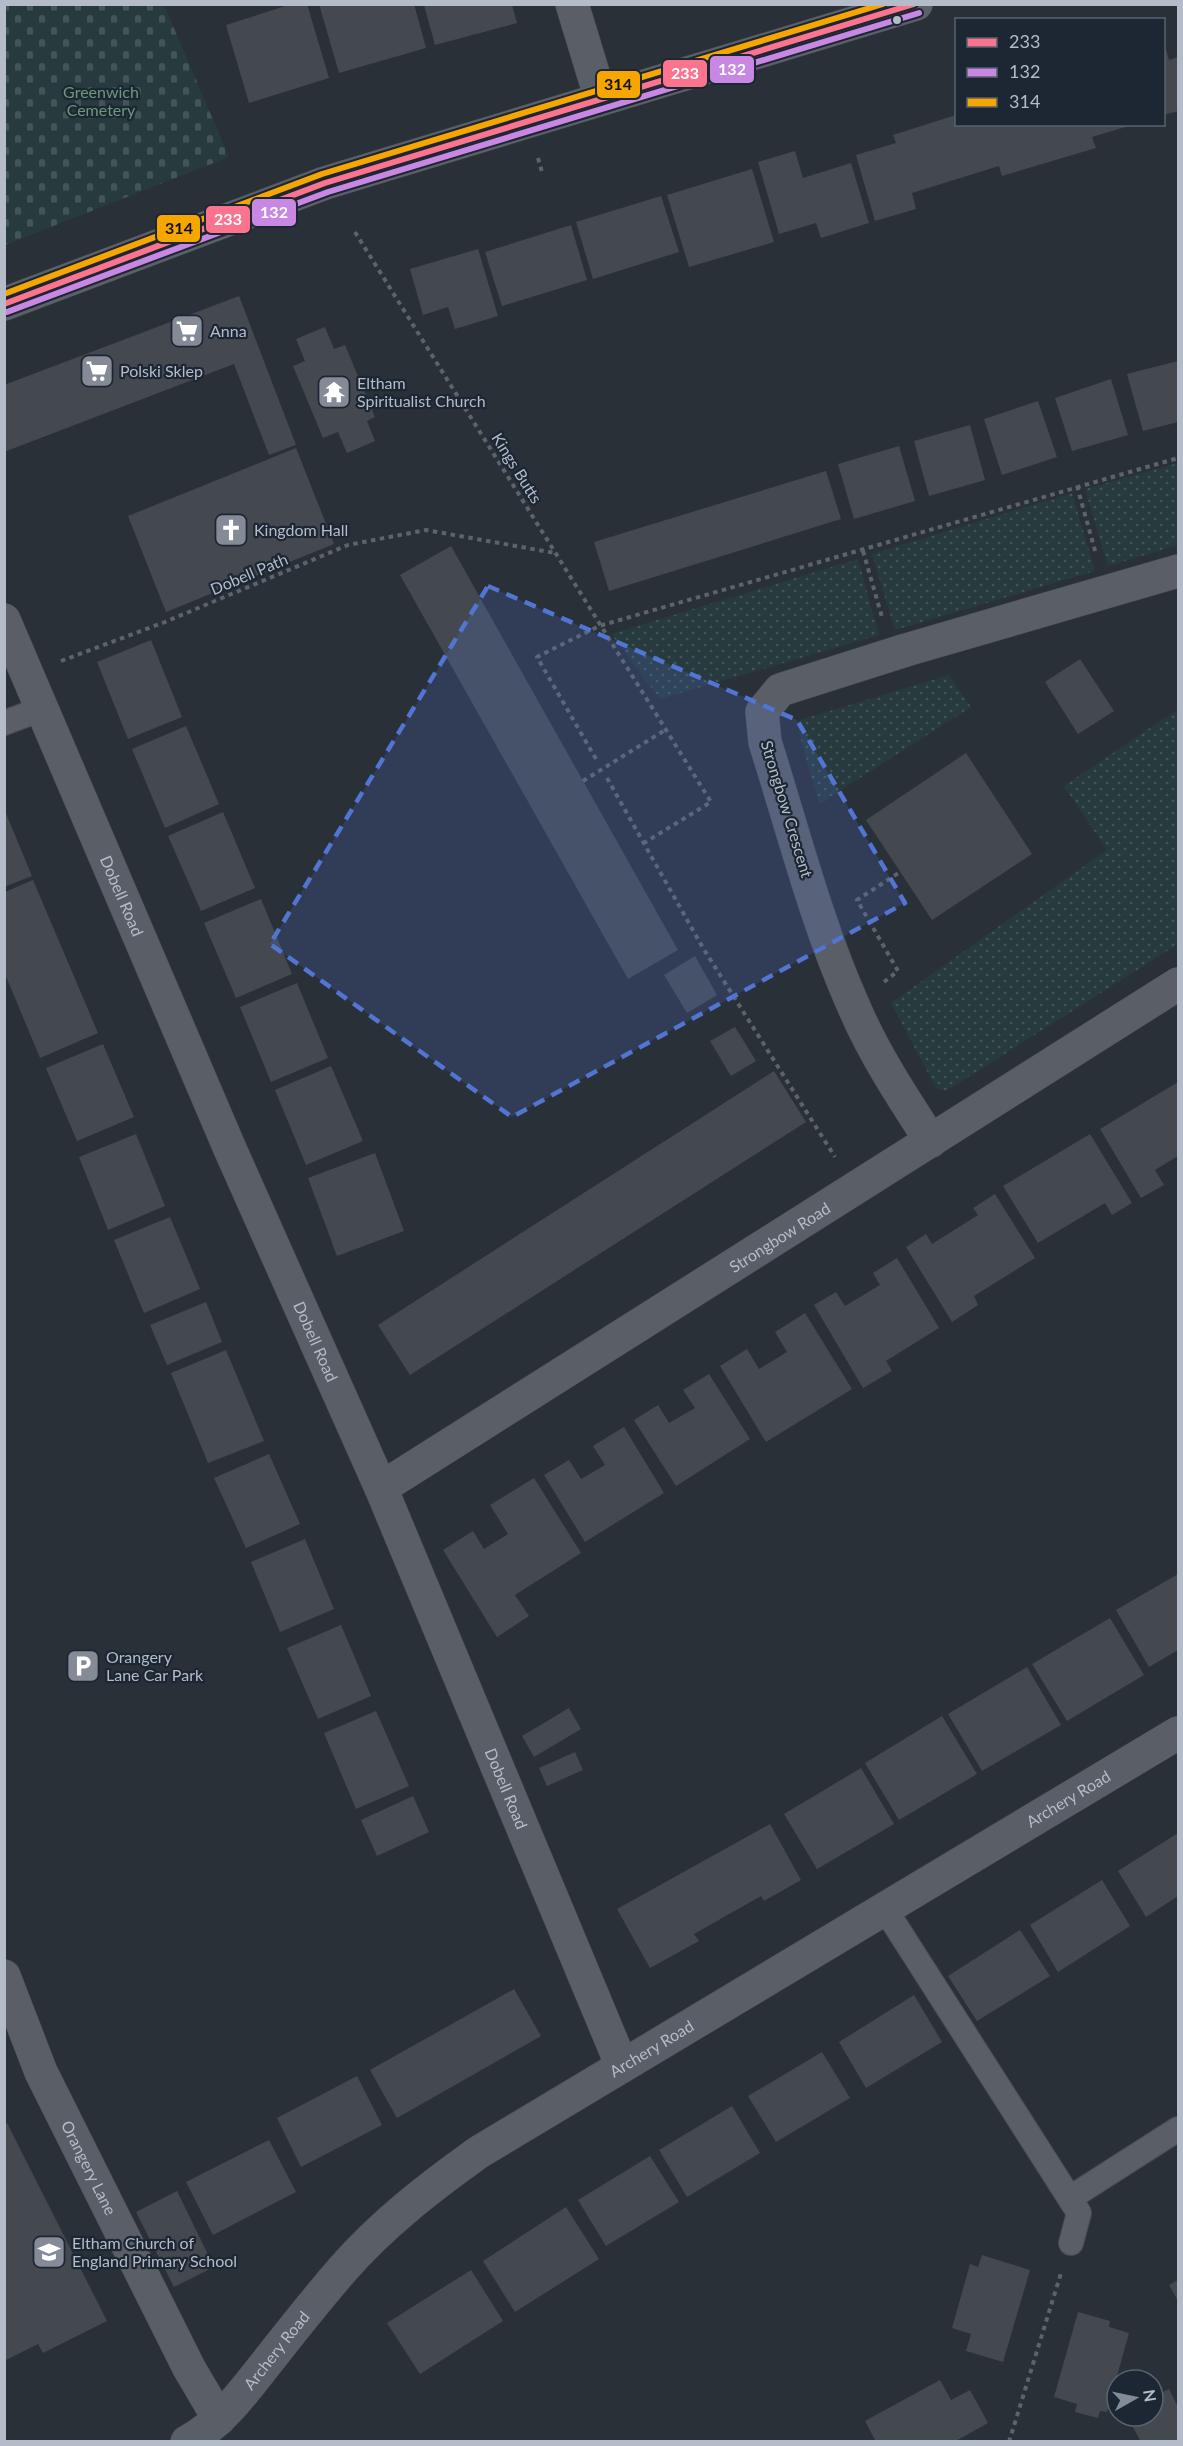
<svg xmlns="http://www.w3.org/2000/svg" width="1183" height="2446" viewBox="0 0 1183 2446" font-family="Lato,sans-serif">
<defs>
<pattern id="grass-dots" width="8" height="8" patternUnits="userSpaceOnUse" patternTransform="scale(1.5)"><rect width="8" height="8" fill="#273a3e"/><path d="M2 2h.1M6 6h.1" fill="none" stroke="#445559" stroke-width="1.8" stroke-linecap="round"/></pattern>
<pattern id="cemetery-stones" width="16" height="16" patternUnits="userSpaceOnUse" patternTransform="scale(1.5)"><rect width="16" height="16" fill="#273a3e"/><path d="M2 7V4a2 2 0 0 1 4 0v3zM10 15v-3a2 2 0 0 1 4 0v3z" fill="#445559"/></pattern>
</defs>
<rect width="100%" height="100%" fill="#2a3038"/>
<g fill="url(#grass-dots)">
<polygon points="1178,463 1178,545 1108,566 1085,489"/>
<polygon points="1072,493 1095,571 895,630 872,554"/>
<polygon points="858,559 879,635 660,699 611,634"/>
<polygon points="949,675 971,707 819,804 798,729 800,720"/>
<polygon points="1178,709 1178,944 946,1091 936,1088 891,1003 1107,850 1064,786"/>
</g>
<polygon fill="url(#cemetery-stones)" points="5,4 164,5 229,157 5,245"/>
<g fill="#444950">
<polygon points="292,4 307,4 329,78 249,103 226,25"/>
<polygon points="319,4 414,4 426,48 339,73"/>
<polygon points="424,5 512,5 517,23 435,45"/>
<polygon points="1166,49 1169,60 1178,57 1178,111 1164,115 1164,50"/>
<polygon points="956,115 956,124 1132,125 1092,137 1096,148 1002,176 999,166 912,193 916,209 875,221 856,155 896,143 893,135"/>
<polygon points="795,151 803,178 851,163 869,223 821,238 816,223 779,234 758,162"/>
<polygon points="752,169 774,242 689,267 667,195"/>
<polygon points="661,196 679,252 593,279 576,222"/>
<polygon points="571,225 587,280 502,306 485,252"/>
<polygon points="478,249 498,316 455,329 448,307 423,315 410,269"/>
<polygon points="239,296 296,445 269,455 234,364 4,452 4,385"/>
<polygon points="325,327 334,349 345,345 375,417 367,421 375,441 347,453 338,432 323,438 293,366 305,361 296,339"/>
<polygon points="1178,361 1178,422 1143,431 1127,374"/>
<polygon points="1111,379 1128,435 1072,451 1055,398"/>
<polygon points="1038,401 1057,457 1002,475 984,419"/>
<polygon points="970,425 985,480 929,496 914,441"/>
<polygon points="899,446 915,501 854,519 838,464"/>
<polygon points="296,448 334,544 166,612 128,516"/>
<polygon points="826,471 841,519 609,591 594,542"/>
<polygon points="451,546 678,950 628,979 400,575"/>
<polygon points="151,640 182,717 128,739 97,662"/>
<polygon points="1080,659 1114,711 1078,734 1045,682"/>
<polygon points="186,726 219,804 165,828 132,749"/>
<polygon points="966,753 1032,854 932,920 866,820"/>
<polygon points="5,811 32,876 4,887"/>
<polygon points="223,812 255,888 201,911 168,836"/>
<polygon points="33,880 98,1033 40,1058 5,974 5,892"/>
<polygon points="261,899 292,974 236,998 204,923"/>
<polygon points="695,956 717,995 687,1013 664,975"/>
<polygon points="297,983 328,1058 271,1082 240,1007"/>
<polygon points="735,1027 756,1061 731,1076 710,1041"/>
<polygon points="103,1044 134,1117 77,1141 46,1068"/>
<polygon points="331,1066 363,1141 306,1165 275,1090"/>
<polygon points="774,1071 806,1122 410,1375 378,1325"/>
<polygon points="1178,1082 1178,1156 1155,1170 1164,1185 1141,1198 1100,1129"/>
<polygon points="136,1134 165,1206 108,1230 79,1157"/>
<polygon points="1090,1134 1132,1203 1112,1215 1105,1203 1038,1243 1003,1186"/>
<polygon points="375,1153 404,1231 337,1256 308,1178"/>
<polygon points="995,1194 1035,1258 974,1296 978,1305 952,1322 906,1247 926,1234 932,1244 978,1215 973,1208"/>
<polygon points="170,1217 200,1289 144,1313 114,1240"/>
<polygon points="897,1258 939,1328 886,1361 892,1371 863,1388 814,1305 836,1292 845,1306 880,1285 873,1273"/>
<polygon points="206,1302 222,1342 167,1365 150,1325"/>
<polygon points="805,1313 852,1389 766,1442 720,1366 747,1349 759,1369 787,1352 775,1332"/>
<polygon points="226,1350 264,1441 208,1463 171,1373"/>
<polygon points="709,1374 750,1439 676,1486 634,1420 658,1405 669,1423 695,1408 683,1390"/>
<polygon points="624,1427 664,1493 585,1542 544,1475 569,1460 581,1479 605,1465 593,1446"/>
<polygon points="269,1454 300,1524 246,1548 214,1478"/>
<polygon points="534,1478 581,1553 515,1595 529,1616 497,1637 443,1550 473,1531 484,1549 508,1534 490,1505"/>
<polygon points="305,1539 334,1609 280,1632 251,1562"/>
<polygon points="1178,1574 1178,1650 1149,1667 1116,1610"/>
<polygon points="1110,1618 1144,1675 1067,1721 1032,1664"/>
<polygon points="341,1625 371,1696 318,1719 287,1648"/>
<polygon points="1027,1667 1061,1725 982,1771 948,1714"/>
<polygon points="569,1708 581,1729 534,1757 522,1736"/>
<polygon points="376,1711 409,1786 356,1809 324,1733"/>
<polygon points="942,1716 977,1774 899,1820 865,1763"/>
<polygon points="575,1752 583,1770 547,1786 539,1768"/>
<polygon points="861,1768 894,1824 817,1869 784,1814"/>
<polygon points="413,1796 429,1832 377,1856 361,1820"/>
<polygon points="770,1824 801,1880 764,1901 761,1896 694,1934 699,1941 650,1968 617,1909"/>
<polygon points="1178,1833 1178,1896 1146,1917 1118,1871"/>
<polygon points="1102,1880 1130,1926 1058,1972 1030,1925"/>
<polygon points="1020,1930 1050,1976 977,2021 948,1976"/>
<polygon points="514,1989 541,2036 397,2118 370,2070"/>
<polygon points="914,1995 942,2042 866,2088 839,2042"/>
<polygon points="822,2052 850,2098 776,2142 748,2096"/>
<polygon points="357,2076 382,2125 301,2167 277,2118"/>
<polygon points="732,2106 760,2153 687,2197 659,2150"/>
<polygon points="7,2123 107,2321 43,2353 38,2344 4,2361 4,2124"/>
<polygon points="269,2140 296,2192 213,2235 186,2182"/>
<polygon points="650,2156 679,2202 606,2246 578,2200"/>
<polygon points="177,2191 214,2267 174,2287 136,2212"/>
<polygon points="566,2207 599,2259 515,2312 483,2261"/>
<polygon points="982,2255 1030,2270 1003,2362 966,2351 971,2334 952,2328 970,2264 978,2267"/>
<polygon points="471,2270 503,2321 420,2374 387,2323"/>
<polygon points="1178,2280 1178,2301 1169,2285"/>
<polygon points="1078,2312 1110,2321 1109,2327 1129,2333 1107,2412 1100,2411 1098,2418 1075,2412 1077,2404 1054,2397"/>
<polygon points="940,2380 951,2400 970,2390 988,2423 954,2442 876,2442 865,2421"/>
<polygon points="1169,2389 1178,2407 1178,2442 1141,2442 1127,2416 1153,2416 1153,2397"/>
</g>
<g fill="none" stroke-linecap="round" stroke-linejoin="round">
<g stroke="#484c53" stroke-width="26">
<g id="lane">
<polyline points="4,723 44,708"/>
<polyline points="885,1909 1079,2213 1071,2243"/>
<polyline points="1070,2198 1178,2129"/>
</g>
</g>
<g stroke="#484c53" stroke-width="34">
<g id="street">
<polyline points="572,4 601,99"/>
<path id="s1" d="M4,620L230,1149L381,1488L622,2066"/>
<path d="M931,1141C903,1098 874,1054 854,1007C816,922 793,830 765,742L762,712L780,690L906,650L1178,571"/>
<path id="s2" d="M381,1488C648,1322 913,1153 1178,984"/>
<path id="s3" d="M4,1976L41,2072L189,2368L219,2419"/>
<path id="s4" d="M187,2442C220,2424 242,2394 264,2366C290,2333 315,2301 342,2270C382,2224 430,2187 479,2152L1178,1733"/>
</g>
</g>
<g stroke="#484c55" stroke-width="34">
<polyline id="primary" points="4,304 325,183 916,4"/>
</g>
<g stroke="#5d636a" stroke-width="4" stroke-dasharray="4.5 4.5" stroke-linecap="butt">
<polyline points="538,158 542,172"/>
<polyline points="355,232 711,802 644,843"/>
<polyline points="1077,486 1096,554"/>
<polyline points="863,551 882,617"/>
<polyline points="61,661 165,622 348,545 426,530 555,553"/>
<polyline points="596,759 537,657 599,626 1178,458"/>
<polyline points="607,778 703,948 835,1157"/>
<polyline points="583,781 665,730"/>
<polyline points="884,982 898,971 857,900 900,872"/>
<polyline points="1009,2442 1061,2273"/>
</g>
<use href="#lane" stroke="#5a5e66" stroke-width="24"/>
<use href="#street" stroke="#5a5e66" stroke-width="33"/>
<use href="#primary" stroke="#5c6168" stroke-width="33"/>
<g stroke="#1d2633" stroke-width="10">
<polyline id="bus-1" points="4,304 325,183 914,4"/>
</g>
<g stroke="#1d2633" stroke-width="10">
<polyline id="bus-2" points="7,312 328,192 919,13"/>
</g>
<g stroke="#1d2633" stroke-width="10">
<polyline id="bus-3" points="4,294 322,174 883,4"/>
</g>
<use href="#bus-1" stroke="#fc738d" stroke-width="6"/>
<use href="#bus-2" stroke="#c787e3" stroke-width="6"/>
<use href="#bus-3" stroke="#f7a600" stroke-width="6"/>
</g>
<path fill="#5274d3" fill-opacity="0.2" stroke="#5274d3" stroke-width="4.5" stroke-dasharray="12 8" stroke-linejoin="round" d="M488,586L797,720L905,903L512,1117L270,944Z"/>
<defs>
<g id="supermarket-square" transform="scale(1.725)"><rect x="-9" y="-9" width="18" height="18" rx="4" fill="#848b96" stroke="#1d2633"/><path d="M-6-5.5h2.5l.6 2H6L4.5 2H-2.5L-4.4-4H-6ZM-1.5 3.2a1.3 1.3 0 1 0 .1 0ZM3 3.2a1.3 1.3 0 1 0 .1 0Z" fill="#fff"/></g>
<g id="temple-square" transform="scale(1.725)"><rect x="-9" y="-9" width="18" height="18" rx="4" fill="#848b96" stroke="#1d2633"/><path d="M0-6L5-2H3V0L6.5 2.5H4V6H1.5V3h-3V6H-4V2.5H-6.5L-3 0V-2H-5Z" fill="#fff"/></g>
<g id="church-square" transform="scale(1.725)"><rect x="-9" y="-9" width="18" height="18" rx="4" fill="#848b96" stroke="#1d2633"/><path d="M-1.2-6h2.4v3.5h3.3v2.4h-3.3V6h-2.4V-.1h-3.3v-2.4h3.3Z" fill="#fff"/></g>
<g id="parking-square" transform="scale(1.725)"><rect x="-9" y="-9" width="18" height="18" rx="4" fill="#848b96" stroke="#1d2633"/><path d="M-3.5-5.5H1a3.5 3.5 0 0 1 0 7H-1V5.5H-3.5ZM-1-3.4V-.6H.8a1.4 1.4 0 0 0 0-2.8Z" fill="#fff"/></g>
<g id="school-square" transform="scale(1.725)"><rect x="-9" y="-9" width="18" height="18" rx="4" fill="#848b96" stroke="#1d2633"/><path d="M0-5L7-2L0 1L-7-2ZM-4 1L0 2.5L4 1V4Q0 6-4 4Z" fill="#fff"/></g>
</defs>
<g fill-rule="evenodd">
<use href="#supermarket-square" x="187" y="331"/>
<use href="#supermarket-square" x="97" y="371"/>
<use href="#temple-square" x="334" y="392"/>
<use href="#church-square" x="231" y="530"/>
<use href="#parking-square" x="83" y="1666"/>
<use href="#school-square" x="49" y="2252"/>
</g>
<circle fill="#b4bcc9" stroke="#1d2633" stroke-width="2" cx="897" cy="20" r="5"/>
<g text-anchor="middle" stroke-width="4.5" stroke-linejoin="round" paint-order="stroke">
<g font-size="16" fill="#6b9a76" stroke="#1d2633">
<text x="101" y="98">Greenwich<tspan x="101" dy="18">Cemetery</tspan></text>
</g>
<g font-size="16" fill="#b4bcc9" stroke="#1d2633" text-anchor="start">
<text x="210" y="337">Anna</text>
<text x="120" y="377">Polski Sklep</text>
<text x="357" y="389">Eltham<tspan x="357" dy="18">Spiritualist Church</tspan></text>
<text x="254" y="536">Kingdom Hall</text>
<text x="106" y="1663">Orangery<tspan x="106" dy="18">Lane Car Park</tspan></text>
<text x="72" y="2249">Eltham Church of<tspan x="72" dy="18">England Primary School</tspan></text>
</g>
<g font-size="16" fill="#b4bcc9" stroke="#1d2633">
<text transform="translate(517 468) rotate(58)" y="6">Kings Butts</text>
<text transform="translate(249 574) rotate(-23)" y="6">Dobell Path</text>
<text transform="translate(787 809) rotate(73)" y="6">Strongbow Crescent</text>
<text dy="6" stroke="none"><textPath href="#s1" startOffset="300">Dobell Road</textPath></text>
<text dy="6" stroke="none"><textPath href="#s2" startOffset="471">Strongbow Road</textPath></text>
<text dy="6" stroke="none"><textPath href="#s1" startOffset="786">Dobell Road</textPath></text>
<text dy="6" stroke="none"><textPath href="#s1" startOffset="1272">Dobell Road</textPath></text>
<text dy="6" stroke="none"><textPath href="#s4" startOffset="1101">Archery Road</textPath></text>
<text dy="6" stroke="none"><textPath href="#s4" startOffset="615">Archery Road</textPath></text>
<text dy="6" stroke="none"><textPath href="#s3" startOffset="210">Orangery Lane</textPath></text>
<text dy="6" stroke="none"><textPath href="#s4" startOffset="129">Archery Road</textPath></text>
</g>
</g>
<g stroke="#1d2633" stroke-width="2">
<rect x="709" y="55" width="46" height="29" rx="6" fill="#c787e3"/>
<rect x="662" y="59" width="46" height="29" rx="6" fill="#fc738d"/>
<rect x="596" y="70" width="45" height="29" rx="6" fill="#f7a600"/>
<rect x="251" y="198" width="46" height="29" rx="6" fill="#c787e3"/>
<rect x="205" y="205" width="46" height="29" rx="6" fill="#fc738d"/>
<rect x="156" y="214" width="45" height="29" rx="6" fill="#f7a600"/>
</g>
<g font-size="16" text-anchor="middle" font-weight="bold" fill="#fff">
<text x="732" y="75">132</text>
<text x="685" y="79">233</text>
<text x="274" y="218">132</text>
<text x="228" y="225">233</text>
</g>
<g font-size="16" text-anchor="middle" font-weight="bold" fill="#111">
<text x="618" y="90">314</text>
<text x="179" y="234">314</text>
</g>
<rect width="1183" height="2446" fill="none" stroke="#b4bcc9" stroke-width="12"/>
<rect x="955" y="18" width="210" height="108" fill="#1d2633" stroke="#59626f" stroke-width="1.5"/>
<rect x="967" y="38" width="30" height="9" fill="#fc738d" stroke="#59626f" stroke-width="1.5"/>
<text x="1009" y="48" font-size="18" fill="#b4bcc9">233</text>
<rect x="967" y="68" width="30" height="9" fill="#c787e3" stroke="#59626f" stroke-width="1.5"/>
<text x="1009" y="78" font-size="18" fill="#b4bcc9">132</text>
<rect x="967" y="98" width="30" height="9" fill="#f7a600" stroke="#59626f" stroke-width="1.5"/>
<text x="1009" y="108" font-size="18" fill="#b4bcc9">314</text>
<g transform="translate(1135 2398) rotate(81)"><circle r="28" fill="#1d2633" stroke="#59626f" stroke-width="1.5"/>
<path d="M0-4.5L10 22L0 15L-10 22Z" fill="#848b96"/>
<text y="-9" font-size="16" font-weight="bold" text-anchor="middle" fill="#b4bcc9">N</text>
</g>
</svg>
